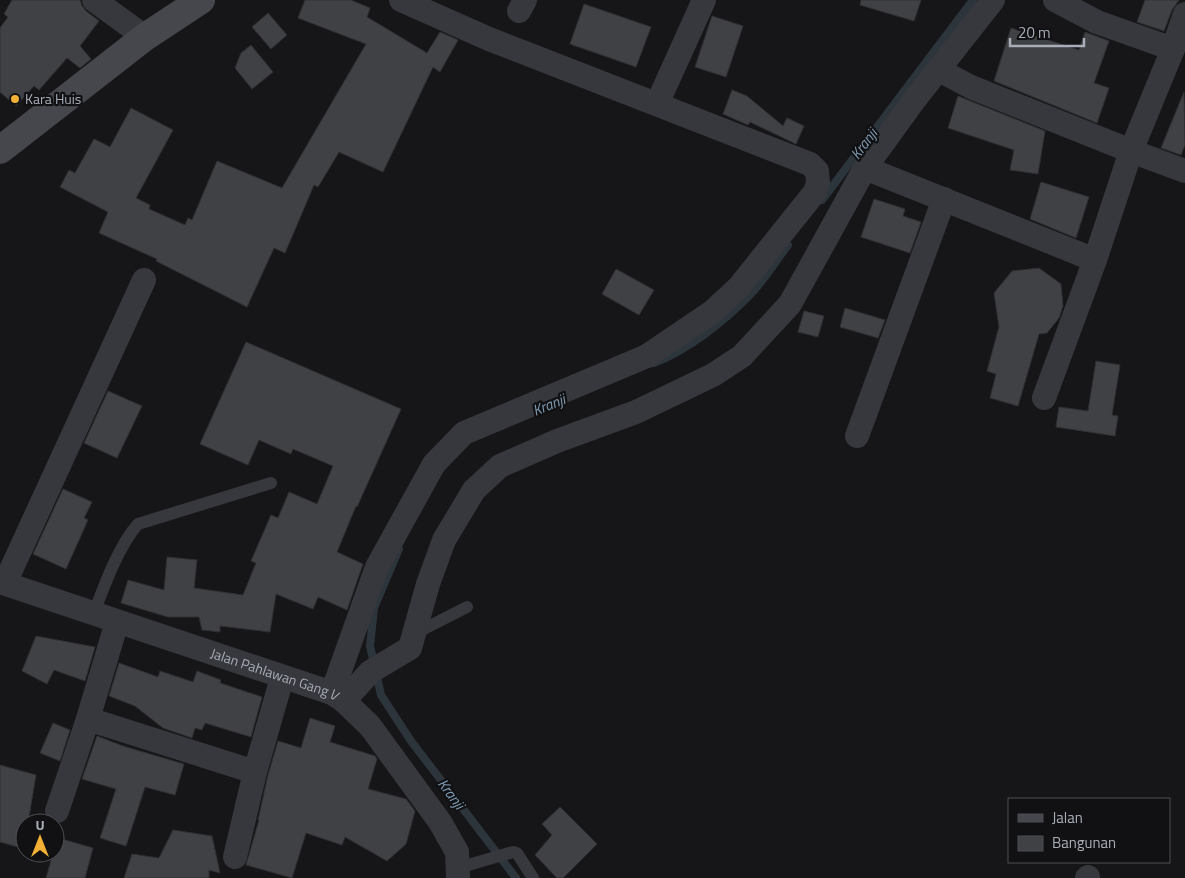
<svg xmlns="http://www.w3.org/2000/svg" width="1185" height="878" viewBox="0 0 1185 878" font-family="'Titillium Web',sans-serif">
<rect width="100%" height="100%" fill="#161618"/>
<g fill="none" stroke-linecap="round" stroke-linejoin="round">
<g stroke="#2c353c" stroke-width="8">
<polyline points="822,200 973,0"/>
<path d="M654,363C688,350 723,322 748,297C763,282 775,262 788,245"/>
<polyline points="399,549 374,608 370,646 381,695 411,741 516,878"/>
</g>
</g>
<g fill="#404145" stroke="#303034">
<polygon points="12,0 80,0 82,6 86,11 99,21 80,46 91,59 80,68 67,58 39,90 34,86 16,106 0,92 0,28 8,17 4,14"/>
<polygon points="305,0 351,0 370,8 367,17 427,53 440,32 458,40 440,72 433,67 383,172 339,152 318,187 314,185 285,253 274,248 247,307 156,261 157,259 99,233 108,212 60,187 69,170 75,173 94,139 110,147 131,108 173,130 136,198 150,205 149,209 185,225 188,218 192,220 217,161 282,188 366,44 298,18"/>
<polygon points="861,0 921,0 914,21 860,5"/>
<polygon points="1145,0 1179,0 1172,10 1164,31 1137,22"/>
<polygon points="584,4 651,27 636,67 570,44"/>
<polygon points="268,13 287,35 271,49 252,27"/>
<polygon points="712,16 743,26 726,77 695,67"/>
<polygon points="1011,28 1079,50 1085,32 1109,41 1094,83 1109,88 1097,123 994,81"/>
<polygon points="251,45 273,72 252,89 235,68 241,53"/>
<polygon points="732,90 747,96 783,126 787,118 804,126 796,144 750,122 748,125 723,114"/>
<polygon points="1184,92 1185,145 1181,155 1161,148"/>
<polygon points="958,96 1045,131 1038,174 1010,170 1014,150 948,128"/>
<polygon points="1041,182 1089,197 1076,238 1030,219"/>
<polygon points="874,199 905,209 903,216 921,222 910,253 861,237"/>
<polygon points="1039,268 1061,284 1063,306 1059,318 1047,333 1039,334 1018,406 990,398 996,374 987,371 999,327 994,293 1012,271"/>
<polygon points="616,269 654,290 639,315 602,294"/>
<polygon points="845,308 885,320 878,338 840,327"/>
<polygon points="804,311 824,316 818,337 798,332"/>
<polygon points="246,342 401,409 357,507 356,506 337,552 363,564 347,610 318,597 313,609 276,594 270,632 220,626 220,632 202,630 199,617 168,617 121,603 128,580 164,590 167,557 197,560 194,588 243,595 256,563 251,561 271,515 278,518 289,492 317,504 333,466 293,449 291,454 259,440 248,465 200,444"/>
<polygon points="1096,361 1120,365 1112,415 1118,416 1115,436 1056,427 1059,407 1088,411"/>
<polygon points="108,391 142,406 117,458 84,443"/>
<polygon points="63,489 92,502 84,518 88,520 66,569 33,554"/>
<polygon points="36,636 95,647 85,681 54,670 47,684 22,671"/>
<polygon points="119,663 158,677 160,671 193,682 197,671 221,680 220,683 262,697 251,737 205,723 202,730 195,728 192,738 163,728 135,706 109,696"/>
<polygon points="310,718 335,726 330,742 375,756 377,759 368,789 406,799 415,811 406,844 387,861 345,837 342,845 306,833 292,878 246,865 259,820 258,820 268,775 278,741 301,748"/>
<polygon points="53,723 70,730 60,761 40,753"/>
<polygon points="97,736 123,746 184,764 175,795 145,787 126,846 100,838 116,789 82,779"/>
<polygon points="0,765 36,775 28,823 25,823 25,849 0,842"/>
<polygon points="560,807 597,844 563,878 557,878 535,855 552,835 542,824"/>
<polygon points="173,830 212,836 220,873 209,870 209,878 124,878 132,854 159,858"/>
<polygon points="55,837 93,848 85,878 46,878 52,857 38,853 55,853"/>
</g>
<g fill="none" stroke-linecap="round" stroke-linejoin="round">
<g stroke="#37383d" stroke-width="12">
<path d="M94,613C104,586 119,545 138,524L271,483"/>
<polyline points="414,634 467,607"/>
<polyline points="458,868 513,852 517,853 533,878"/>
</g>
<g stroke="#37383d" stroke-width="24">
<polyline points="94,0 145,37"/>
<polyline points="1055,0 1097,22 1173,49 1185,14"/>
<polyline points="519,11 525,0"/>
<polyline points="939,70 971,87 1131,151 1185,171"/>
<polyline points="657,104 704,0"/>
<polyline points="865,168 1095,260"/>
<polyline points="1044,398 1095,260 1131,151 1173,49"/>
<polyline points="857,436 944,199"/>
<path id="s1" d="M0,582L332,693L344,701L370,726L440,822L457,852L458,878"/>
<polyline points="5,583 144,280"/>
<polyline points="332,693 377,567 434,464 464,433 647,356 712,312 739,287 815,192 818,183 817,171 810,164 489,39 401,0"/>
<polyline points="344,701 370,672 410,648 428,584 444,540 474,490 500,466 557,441 636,412 713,375 742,356 790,304 865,168 915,99 993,0"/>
<polyline points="88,719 255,772"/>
<polyline points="57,811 88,719 117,622"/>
<polyline points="235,857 255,772 282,678"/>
<polyline points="1087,878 1088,877"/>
</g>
<polyline stroke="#45474d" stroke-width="28" points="0,150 145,37 201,0"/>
</g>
<circle fill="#f2b134" stroke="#111113" stroke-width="2" cx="15" cy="99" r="5"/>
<g text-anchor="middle" stroke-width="4.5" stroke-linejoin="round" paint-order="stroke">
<g font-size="14" fill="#a8adb8" stroke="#111113" text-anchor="start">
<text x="25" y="104">Kara Huis</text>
</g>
<g font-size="14" fill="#a8adb8" stroke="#111113">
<text dy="5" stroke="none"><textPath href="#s1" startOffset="290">Jalan Pahlawan Gang V</textPath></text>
</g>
<g font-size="15" font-style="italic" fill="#7f9bb3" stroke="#111113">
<text transform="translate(864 144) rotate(-53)" y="5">Kranji</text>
<text transform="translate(549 405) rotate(-22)" y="5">Kranji</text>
<text transform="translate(451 794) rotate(53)" y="5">Kranji</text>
</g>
</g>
<rect x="1008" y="798" width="162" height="65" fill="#111113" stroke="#4d4f55"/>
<rect x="1018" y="814" width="25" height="8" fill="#45474d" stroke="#4d4f55"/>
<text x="1052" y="823" font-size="15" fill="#a8adb8">Jalan</text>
<rect x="1018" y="836" width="25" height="15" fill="#404145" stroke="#4d4f55"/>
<text x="1052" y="848" font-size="15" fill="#a8adb8">Bangunan</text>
<g transform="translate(40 838)"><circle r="24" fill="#111113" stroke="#4d4f55"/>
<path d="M0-4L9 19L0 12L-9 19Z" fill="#f2b134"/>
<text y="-8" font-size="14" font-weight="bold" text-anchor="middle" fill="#a8adb8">U</text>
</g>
<path d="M1010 38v8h74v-8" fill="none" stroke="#a8adb8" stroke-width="2.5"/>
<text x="1018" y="38" font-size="15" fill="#a8adb8" stroke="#111113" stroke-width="4" paint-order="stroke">20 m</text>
</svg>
